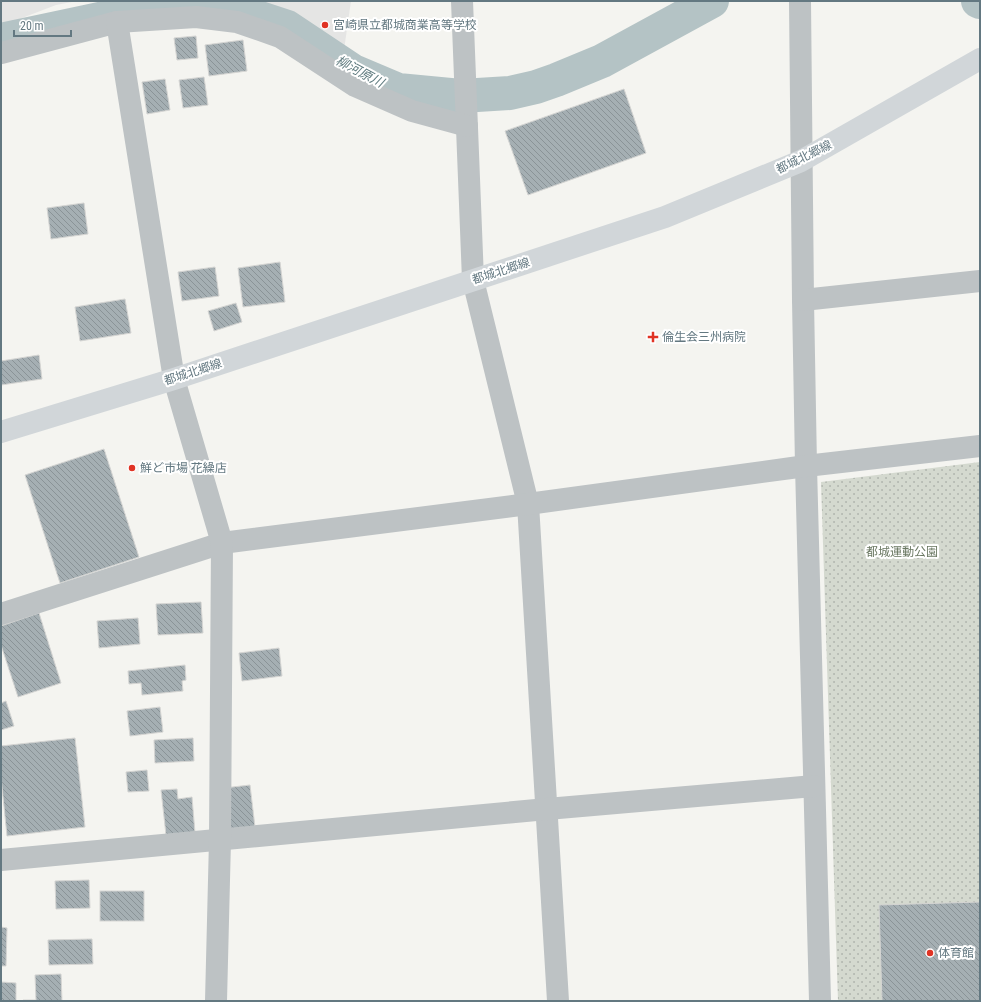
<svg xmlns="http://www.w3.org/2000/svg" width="981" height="1002" viewBox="0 0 981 1002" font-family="'Roboto Condensed','Noto Sans JP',sans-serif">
<defs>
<pattern id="green-dots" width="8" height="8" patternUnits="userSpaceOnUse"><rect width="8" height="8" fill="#d4d9cf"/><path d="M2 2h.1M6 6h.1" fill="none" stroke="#b0b5ad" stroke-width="1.8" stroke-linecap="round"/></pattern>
<pattern id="building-back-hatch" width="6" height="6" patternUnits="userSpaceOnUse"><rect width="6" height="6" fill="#a5afb3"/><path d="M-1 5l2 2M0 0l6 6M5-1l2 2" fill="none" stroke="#8a9397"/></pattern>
</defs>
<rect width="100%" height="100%" fill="#f4f4f0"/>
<g fill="#e5e5e4">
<polygon points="1,1 77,1 56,5 1,26"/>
<polygon points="261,1 351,1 344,50"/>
</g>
<polygon fill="url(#green-dots)" points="980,462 980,1001 838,1001 821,482"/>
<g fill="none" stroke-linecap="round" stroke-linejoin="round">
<g stroke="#b4c3c5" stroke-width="34">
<polyline points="978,1 980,2"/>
<polyline points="1,40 86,22 172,3 233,9 287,27 353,71 398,90 461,96 510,93 536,87 556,80 602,61 712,1"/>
</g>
</g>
<g fill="url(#building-back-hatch)" stroke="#d5d5d3">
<polygon points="196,36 198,58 177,60 174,38"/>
<polygon points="243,40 247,71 209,76 205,45"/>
<polygon points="204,77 208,105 183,108 179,80"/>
<polygon points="165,79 170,110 147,114 142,82"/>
<polygon points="624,89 646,153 528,195 505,131"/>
<polygon points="84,203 88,234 51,239 47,208"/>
<polygon points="280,262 285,302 243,307 238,268"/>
<polygon points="215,267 219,296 182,301 178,272"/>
<polygon points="125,299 131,333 80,341 75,307"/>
<polygon points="236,303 242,322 214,331 208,311"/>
<polygon points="39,355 42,379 1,385 1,361"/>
<polygon points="104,449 139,557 60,583 25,475"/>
<polygon points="201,602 203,633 158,635 156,604"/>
<polygon points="39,613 61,683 18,697 1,645 1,626"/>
<polygon points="138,618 140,644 99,648 97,621"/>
<polygon points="279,648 282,676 242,681 239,653"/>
<polygon points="185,665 186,680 182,681 183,691 142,695 141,683 129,684 128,671"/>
<polygon points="6,701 14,726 1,730 1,703"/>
<polygon points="160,707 163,732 130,736 127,711"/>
<polygon points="75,738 85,827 7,836 1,777 1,746"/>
<polygon points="193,738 194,761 155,763 154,740"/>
<polygon points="147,770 149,791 128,792 126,772"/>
<polygon points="250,785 255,827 229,830 224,788"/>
<polygon points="177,789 178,799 192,797 195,833 166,835 161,790"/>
<polygon points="89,880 90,908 56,909 55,881"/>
<rect x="100" y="891" width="44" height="30"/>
<polygon points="980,902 980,1001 882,1001 879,905"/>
<polygon points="1,927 7,928 6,966 1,966"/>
<polygon points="92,939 93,964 49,965 48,940"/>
<polygon points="61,974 62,1001 23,1001 23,1000 36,1000 35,975"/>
<polygon points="1,982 16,983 16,1001 1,1001"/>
</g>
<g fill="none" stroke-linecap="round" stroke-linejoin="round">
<g stroke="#bdc2c4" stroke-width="22">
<polyline points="462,1 473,280 528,504 558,1001"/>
<polyline points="800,1 803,300 806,466 820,1001"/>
<polyline points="1,53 117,22"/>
<polyline points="803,300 980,281"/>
<polyline points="1,614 222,543 528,504 806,466 980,446"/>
<polyline points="1,860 547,809 814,786"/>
<polyline points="216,1001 220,840 222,543 174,379 117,22 196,17 237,22 280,37 355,86 412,111 467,126"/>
</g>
<polyline stroke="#d1d6d9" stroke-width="22" points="1,432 174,379 665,217 801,161 980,59"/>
</g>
<g fill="#e03324" stroke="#fff" stroke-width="1.5">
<circle cx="325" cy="25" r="4"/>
<path d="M651 331h4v4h4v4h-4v4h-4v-4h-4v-4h4z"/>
<circle cx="132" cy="468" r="4"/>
<circle cx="930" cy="953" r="4"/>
</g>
<g text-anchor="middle" stroke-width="4" stroke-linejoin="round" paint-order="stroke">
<g font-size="12" fill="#637881" stroke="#fff" text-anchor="start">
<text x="333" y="29">宮崎県立都城商業高等学校</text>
<text x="662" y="341">倫生会三州病院</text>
<text x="140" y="472">鮮ど市場 花繰店</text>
<text x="938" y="957">体育館</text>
</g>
<g font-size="12" fill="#637881" stroke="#fff">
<text transform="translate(804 157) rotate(-26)" y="4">都城北郷線</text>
<text transform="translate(501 271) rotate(-18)" y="4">都城北郷線</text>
<text transform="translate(193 372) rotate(-18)" y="4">都城北郷線</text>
</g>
<g font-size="12" fill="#6a7862" stroke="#fff">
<text x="902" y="556">都城運動公園</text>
</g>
<g font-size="13" font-style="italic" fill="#5f7b7f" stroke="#fff">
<text transform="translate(360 71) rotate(28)" y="5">柳河原川</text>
</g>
</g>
<rect width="981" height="1002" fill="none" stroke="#637881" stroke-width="4"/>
<path d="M14 30v6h57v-6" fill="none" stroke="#637881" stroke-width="2"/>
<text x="20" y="30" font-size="12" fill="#637881" stroke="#ffffff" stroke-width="3" paint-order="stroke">20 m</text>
</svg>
